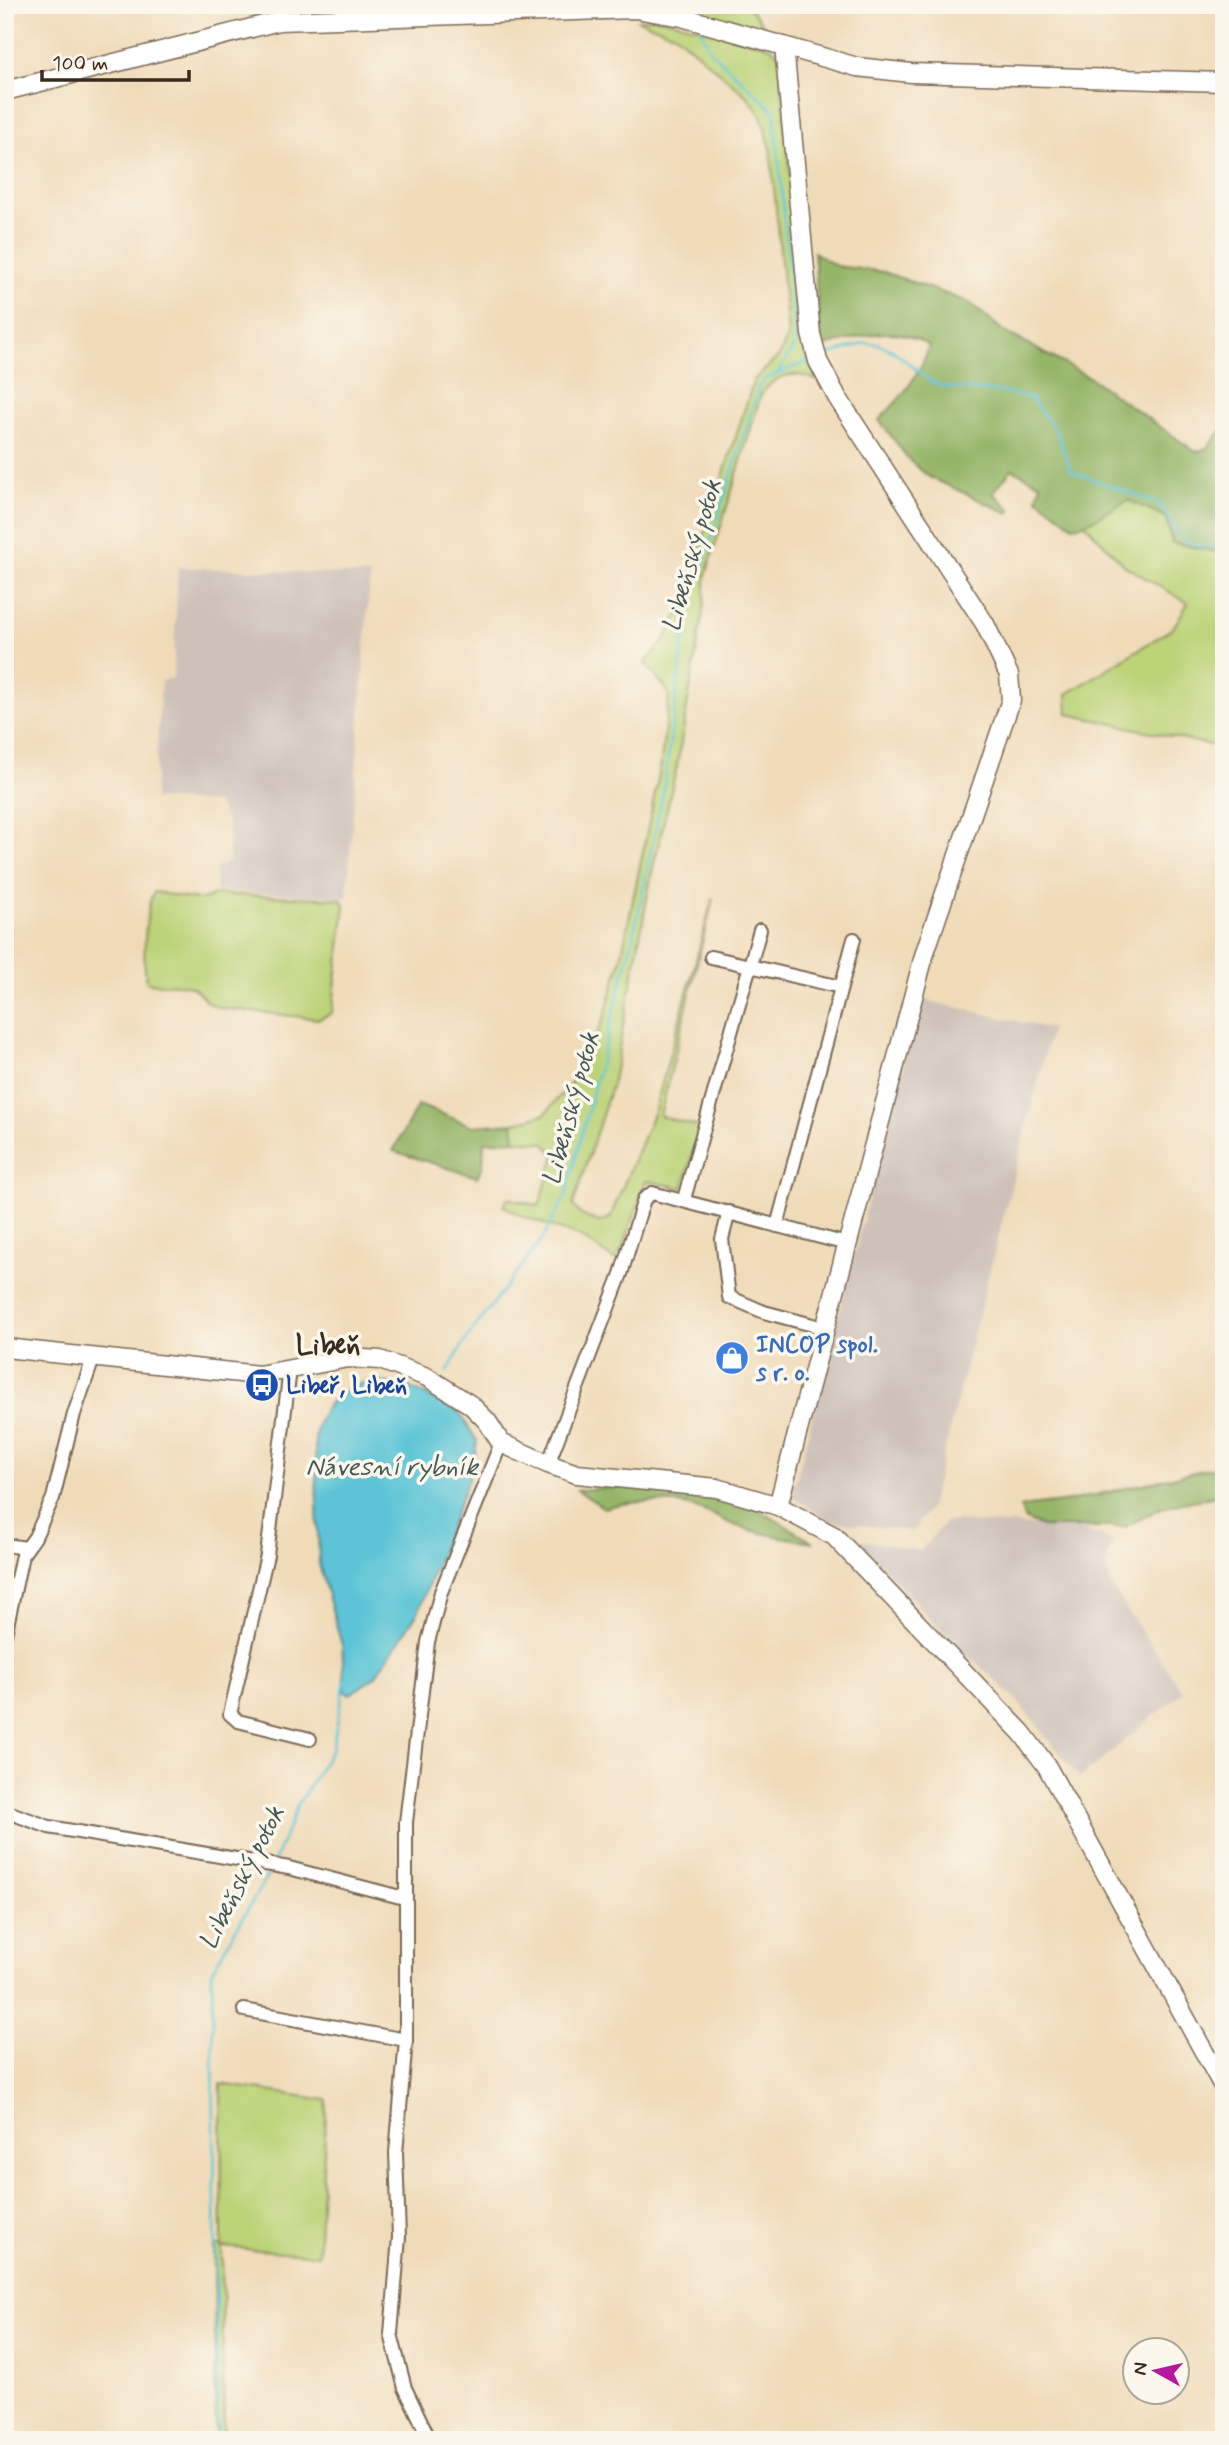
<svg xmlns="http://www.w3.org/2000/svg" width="1229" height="2445" viewBox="0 0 1229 2445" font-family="Mynerve,sans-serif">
<rect width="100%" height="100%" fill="#fbf7ec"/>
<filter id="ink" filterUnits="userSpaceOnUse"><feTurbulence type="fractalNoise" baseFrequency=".0143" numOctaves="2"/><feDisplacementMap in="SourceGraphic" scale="14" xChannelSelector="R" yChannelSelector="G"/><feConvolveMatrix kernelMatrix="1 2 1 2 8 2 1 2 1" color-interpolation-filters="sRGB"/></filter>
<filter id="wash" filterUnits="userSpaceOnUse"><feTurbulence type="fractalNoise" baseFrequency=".00686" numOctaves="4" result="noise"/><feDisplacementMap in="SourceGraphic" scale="28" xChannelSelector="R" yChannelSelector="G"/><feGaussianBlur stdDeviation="1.57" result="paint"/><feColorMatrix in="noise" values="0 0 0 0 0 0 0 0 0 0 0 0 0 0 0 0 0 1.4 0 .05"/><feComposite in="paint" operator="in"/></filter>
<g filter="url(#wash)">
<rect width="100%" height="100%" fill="#f0dbb9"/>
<g fill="#cec1b9">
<polygon points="178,567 370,575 347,897 216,891 215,869 229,861 228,823 217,803 154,799 161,681 173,678"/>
<polygon points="920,999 1051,1029 930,1507 913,1531 829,1521 792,1496"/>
<polygon points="946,1521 1079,1528 1113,1541 1105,1566 1114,1591 1183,1692 1080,1778 1013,1696 954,1643 859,1542 861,1540 920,1551"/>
</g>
<g fill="#bcd378" stroke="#7c7e4b" stroke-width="2">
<polygon points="679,5 747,5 768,31 680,9"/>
<path d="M657,17L771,47L779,55L807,354L816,380C793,371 775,373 761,395L706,575L704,606L677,766L652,872L613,1081L573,1205L581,1215L599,1222L610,1218L655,1109L713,898L660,1116L700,1127L683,1188L646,1181L623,1248L614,1260L581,1237L520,1215L504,1206L508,1198L539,1206L555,1155L544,1143L515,1140L513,1123L545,1114L579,1073L604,1018L620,963L660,769L669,696L666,688L645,664L664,641L679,613L754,380L780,355L788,335L770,145L761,116L749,98L675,34L638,20Z"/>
<polygon points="1128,500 1166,517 1172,543 1224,553 1224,748 1068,714 1067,694 1173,628 1188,603 1125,566 1085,524"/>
<path d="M154,892C171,893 202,906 215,894L341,899L345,905L332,1013L319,1019L222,1008C201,1004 205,993 191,987C177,980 160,987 147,982C142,965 145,906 154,892Z"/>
<polygon points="221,2084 327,2100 318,2255 222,2247 224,2440 216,2440 214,2246 222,2246"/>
</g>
<g fill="#95b568" stroke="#687043" stroke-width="2">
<path d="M814,252L836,266L884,272L968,302L1005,332L1089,377L1196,452L1207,448L1224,428V553L1172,543L1166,517L1128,500L1085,524L1073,526L1037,498L1041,484L1012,469L993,493L1012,510L1008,513L929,477L910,461L879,420C901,398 920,376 929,346C894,321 859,338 821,347Z"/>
<polygon points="418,1105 473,1126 513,1123 515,1140 484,1142 483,1165 477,1177 393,1151"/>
<polygon points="1224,1465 1224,1494 1161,1508 1125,1527 1042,1527 1026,1520 1020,1507 1070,1501"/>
<path d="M619,1487L705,1493L752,1506L813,1542C786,1538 759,1534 734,1525C722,1520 711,1513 699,1509C671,1499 631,1500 604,1508L577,1490Z"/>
</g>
<path fill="#5bc4d6" stroke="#4b777a" stroke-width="2" d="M368,1381L406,1385L459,1412L477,1441L473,1467L418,1612L375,1677L350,1694L345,1691L342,1645L319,1564L315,1439C319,1405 338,1391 368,1381Z"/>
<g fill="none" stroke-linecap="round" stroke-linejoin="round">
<g stroke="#5bc4d6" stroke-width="2.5">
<polyline points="700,29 710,50 774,111 796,343 777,374"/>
<path d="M824,356L866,343L878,344L895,352L930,381L944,387L1003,392L1030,398L1056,430L1071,471L1160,504C1179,538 1182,548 1224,547"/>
<polyline points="447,1372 467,1338 543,1238 566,1195 633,938 663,793 687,616 759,387 763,380 811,360"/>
<polyline points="274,1862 297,1806 332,1749 345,1681"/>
<polyline points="218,2440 212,1970 272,1868"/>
</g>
</g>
</g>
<g filter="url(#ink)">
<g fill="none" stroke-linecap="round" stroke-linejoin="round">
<g stroke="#7a6854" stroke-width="16">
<g id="street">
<polyline points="711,957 841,987"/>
<polyline points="684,1199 760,930"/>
<polyline points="729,1212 722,1239 729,1297 764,1312 824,1328"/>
<polyline points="777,1226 854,939"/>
<polyline points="290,1369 267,1555 230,1714 238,1721 310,1739"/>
<polyline points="548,1464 621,1274 644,1199 652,1193 847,1244"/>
<polyline points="5,1545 27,1548"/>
<polyline points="5,1635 22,1555 35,1537 53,1498 74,1414 93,1359"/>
<polyline points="5,1811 49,1827 289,1868 404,1898"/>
<polyline points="244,2010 406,2040"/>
<polyline points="430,2440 405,2388 391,2334 399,2237 396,2153 406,2040 406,1822 428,1642 441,1592 501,1443"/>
</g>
</g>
<g stroke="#7a6854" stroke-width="21">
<g id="secondary">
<polyline points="5,91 279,21 635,9 682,17 857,67 911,73 1224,82"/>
<polyline points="5,1348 259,1375 348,1358 380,1360 427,1377 471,1405 487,1421 501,1443 548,1464 577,1474 717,1488 778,1506 834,1536 1022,1733 1046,1765 1224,2088"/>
<polyline points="778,1506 925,952 1011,700 1009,675 985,624 837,397 818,361 811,334 784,46"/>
</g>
</g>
<use href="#street" stroke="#fff" stroke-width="12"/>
<use href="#secondary" stroke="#fff" stroke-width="18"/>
</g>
</g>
<defs>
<g id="shop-disc" transform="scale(1.75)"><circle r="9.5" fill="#3f7fe0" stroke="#fbf7ec"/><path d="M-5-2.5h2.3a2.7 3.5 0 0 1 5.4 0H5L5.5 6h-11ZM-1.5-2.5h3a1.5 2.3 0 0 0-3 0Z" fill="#fff"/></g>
<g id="bus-disc" transform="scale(1.75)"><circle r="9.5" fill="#1a4fb4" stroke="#fbf7ec"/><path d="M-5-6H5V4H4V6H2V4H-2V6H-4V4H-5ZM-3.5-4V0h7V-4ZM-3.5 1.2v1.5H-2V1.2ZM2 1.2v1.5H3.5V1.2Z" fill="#fff"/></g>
</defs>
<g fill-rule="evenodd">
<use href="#shop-disc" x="732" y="1358"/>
<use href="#bus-disc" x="262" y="1385"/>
</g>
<g text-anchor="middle" stroke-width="7" stroke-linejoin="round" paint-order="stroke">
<g font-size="24" font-weight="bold" fill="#366cbe" stroke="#fbf7ec" text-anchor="start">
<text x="756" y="1352">INCOP spol.<tspan x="756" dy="28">s r. o.</tspan></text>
</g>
<g font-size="24" font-weight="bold" fill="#164399" stroke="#fbf7ec" text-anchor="start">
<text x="286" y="1393">Libeř, Libeň</text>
</g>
<g font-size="26" font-style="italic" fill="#455855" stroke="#fbf7ec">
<text transform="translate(691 555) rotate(-74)" y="9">Libeňský potok</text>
<text transform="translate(570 1108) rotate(-75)" y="9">Libeňský potok</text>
<text x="392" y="1475">Návesní rybník</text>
<text transform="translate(241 1877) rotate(-63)" y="9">Libeňský potok</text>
</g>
<g font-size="28" font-weight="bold" fill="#3b2a1e" stroke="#fbf7ec">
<text x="328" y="1354">Libeň</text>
</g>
</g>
<rect width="1229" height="2445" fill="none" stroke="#fbf7ec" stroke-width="28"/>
<g transform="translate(1156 2371) rotate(278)"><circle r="33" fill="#fbf7ec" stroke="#aea59a" stroke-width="2"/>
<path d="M0-5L12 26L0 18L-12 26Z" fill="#b5179e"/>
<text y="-10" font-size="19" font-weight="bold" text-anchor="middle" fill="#3b2a1e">N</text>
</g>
<path d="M42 70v10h147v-10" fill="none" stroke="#3b2a1e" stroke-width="3.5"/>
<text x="52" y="70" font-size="21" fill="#3b2a1e" stroke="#fbf7ec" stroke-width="5" paint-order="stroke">100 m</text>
</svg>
